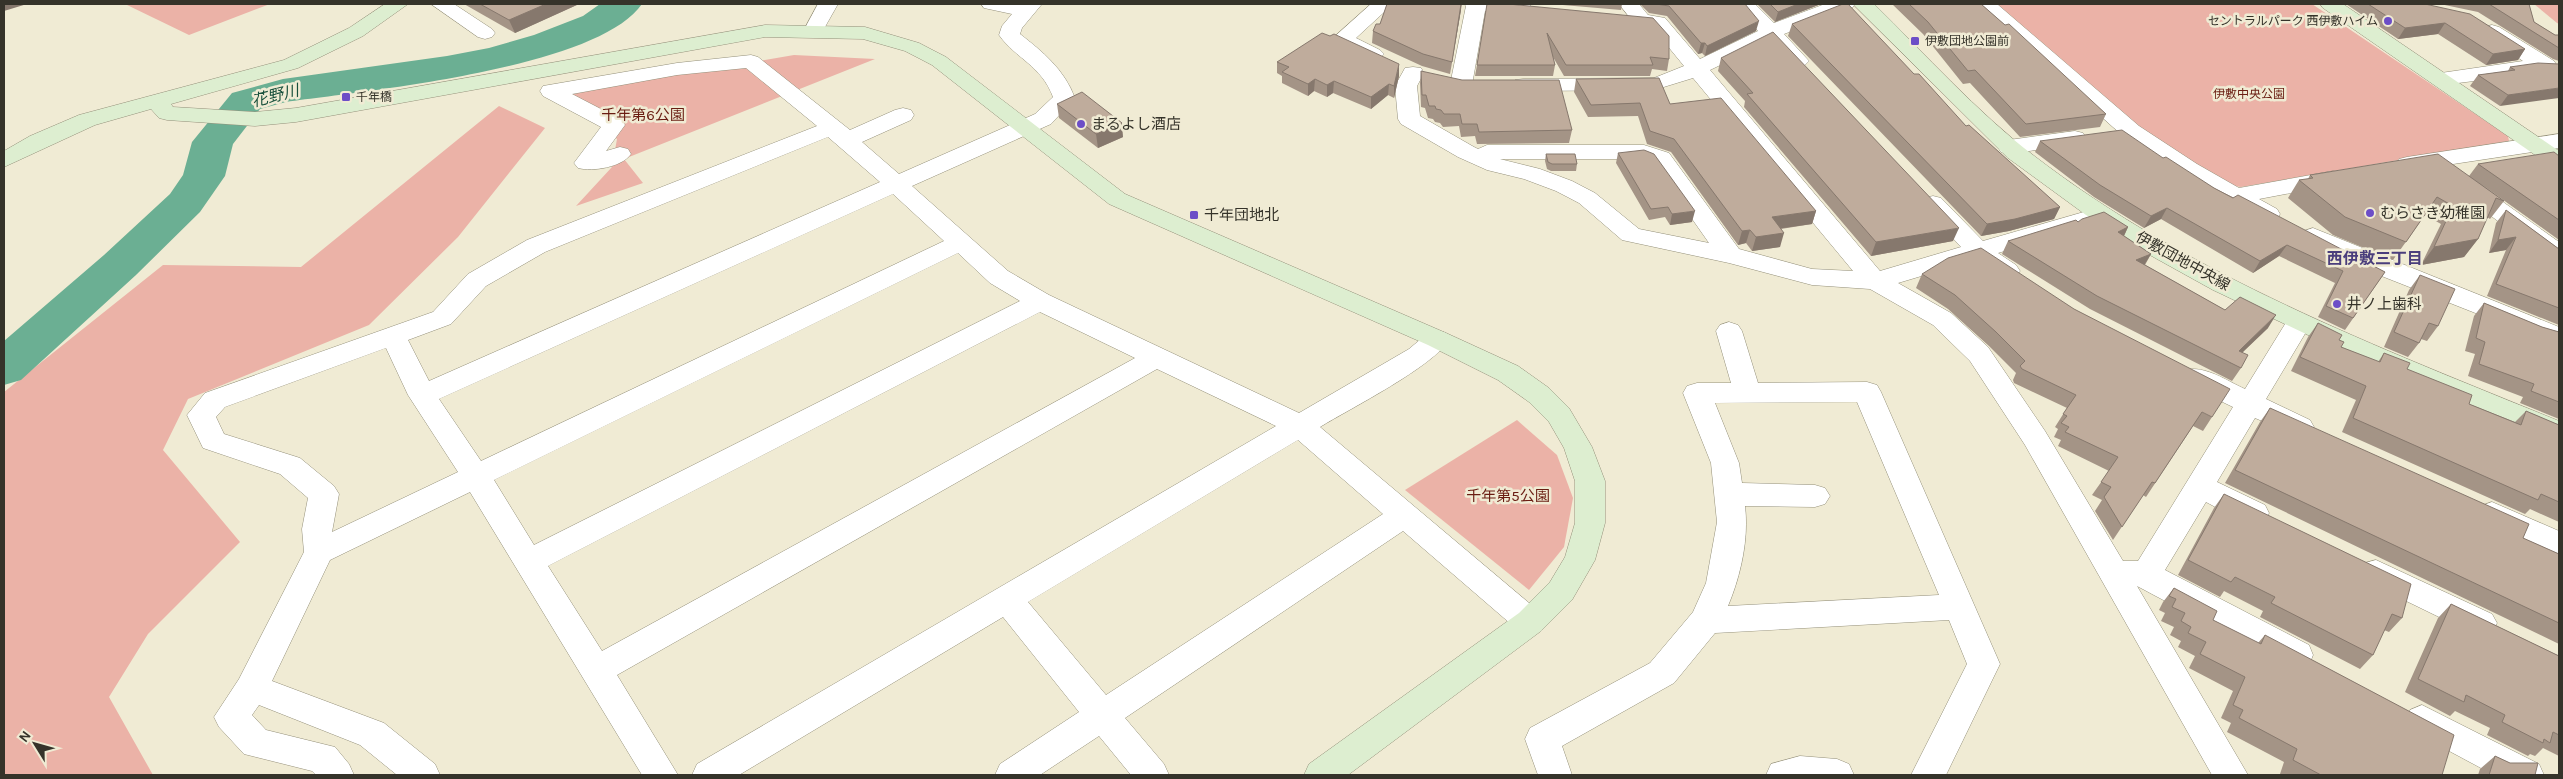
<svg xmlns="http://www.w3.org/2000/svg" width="2563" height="779" viewBox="0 0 2563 779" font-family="Karla,'Noto Sans JP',sans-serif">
<rect width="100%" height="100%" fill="#f0ebd4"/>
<g fill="#ebb2a7">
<polygon points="125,4 270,4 189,35"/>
<polygon points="1992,4 2312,4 2508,136 2509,141 2241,187 2222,184 2126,120"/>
<polygon points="2534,4 2559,4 2559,24 2557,23"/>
<polygon points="794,55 875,59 624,159 643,183 576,206 612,167 617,139 570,93"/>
<polygon points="499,106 545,128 458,237 369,325 188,399 163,450 240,542 148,634 109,697 153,775 4,775 4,392 163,265 301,267"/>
<polygon points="1517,420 1557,455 1573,498 1564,547 1529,590 1405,490"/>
</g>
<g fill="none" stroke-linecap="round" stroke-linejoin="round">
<path fill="#6baf93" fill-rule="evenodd" d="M600,4H642C597,69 364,91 286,102L260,109L233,144L225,176L200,212L136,275L21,380L4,385V341L104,255L170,194L183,175L192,142L232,93L283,79L447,56L489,48L534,35L583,16Z"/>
<g stroke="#94907a" stroke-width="1">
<g id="street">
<polygon points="431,4 454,4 492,29 495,33 492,37 485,39 478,37"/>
<polygon points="818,4 838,4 821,34 814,36 807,34 804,30"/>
<path d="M981,4H1042L1022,28L1020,34C1043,52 1064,69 1075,98L1051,124L912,186L1008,271L1049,295L1299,413L1409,349L1428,333L1437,330L1446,333L1450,339C1433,367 1351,408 1320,427L1541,613L1546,622L1541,631L1530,635L1519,631L1403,531L1125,718L1164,764L1169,775H1131L1099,736L1040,775H995L1000,764L1079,712L1003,617L739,775H692L697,764L1276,426L1157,369L617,675L678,775H642L470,492L330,560L272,681L384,723L435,764L440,775H397L360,745L259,705L252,715L266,730L335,747L349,764L354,775H316L312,771L244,754L219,727L214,717L239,679L304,552L302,529L308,498L280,474L203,448L187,415L205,393L433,312L468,274L527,240L817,126L746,68L677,75L572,94L622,120L625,125L606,151L620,147L628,149L631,154C622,167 593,172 578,168L574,163L601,127L543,96L540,91L543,86L677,63L751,55L758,57L850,130L895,110L903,108L911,110L914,115L911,120L862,142L899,174L1035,114L1053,97C1041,65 1016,59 999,35L1002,26L1012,14L984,8ZM828,137L880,182L429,381L408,340L451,324L486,286L545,252ZM893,194L944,241L481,461L439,399ZM958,253L990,283L1020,301L534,545L494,480ZM1040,312L1135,358L602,651L548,566ZM386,348L408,395L458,472L332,532L339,494L334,486L300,458L224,434L216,417L225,407ZM1298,440L1383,514L1106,695L1028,602Z"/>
<polygon points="1371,4 1393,4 1356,38 1380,50 1384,54 1380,58 1373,60 1366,58 1335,43 1332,39"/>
<polygon points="1464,4 1528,4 1535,9 1532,13 1525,15 1485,11 1472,85 1469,90 1461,91 1453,90 1450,85 1466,6"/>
<path d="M1619,4H1639L1648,15L1665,18L1700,59L1758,31L1734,4H1755L1774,23L1825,4H1855L1852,8L1784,34L1809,61L1805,65C1788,70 1779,53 1768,42L1710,70L1880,271L1961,247L1925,208L1921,203L1925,198L1933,196L1941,198L1983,241L2101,207L2110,209L2113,214L2110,219L1998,253L2016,265L2020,271L2016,277C1999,281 1988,269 1975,260L1898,283L1951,313L1988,347L2045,431L2123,561H2138L2233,407L2185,384L2181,377L2185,370C2205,365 2227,381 2245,389L2290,316L2299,313L2308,316L2312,322L2266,399L2310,420L2314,427L2310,434L2300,437L2255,418L2217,482L2265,505L2269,513L2265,521C2244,528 2224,511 2206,502L2165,570L2309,645L2313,655L2309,665L2297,669L2285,665L2137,586L2248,775H2212L2025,445L1970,361L1933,325L1870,289L1812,285L1729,263L1622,240L1579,203L1556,191L1524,179L1487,170L1458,157L1401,124L1398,119L1395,86L1405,68L1413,67L1421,68L1424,73L1417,86L1420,116L1474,147L1478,149L1487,145H1644L1669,153L1739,249L1812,269L1853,271L1693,78L1654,90L1523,91L1515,90L1512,85L1515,80L1523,79L1654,78L1684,66L1652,27L1635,24ZM1500,159H1642L1653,163L1709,243L1639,229L1595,193L1572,181L1540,169Z"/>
<polygon points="1975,4 1997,4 2139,126 2197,164 2239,188 2333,171 2341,173 2345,178 2341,183 2333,185 2259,199 2277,209 2280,214 2277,219 2268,221 2259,219 2225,201 2123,136"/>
<polygon points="2492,25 2499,27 2554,61 2557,66 2554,71 2442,85 2434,84 2431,79 2434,74 2523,61 2485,35 2482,31 2485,27"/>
<polygon points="2075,131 2083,133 2086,138 2083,143 2009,154 2001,152 1998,147 2001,142 2009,140"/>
<polygon points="2559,134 2559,148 2407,171 2399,169 2395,164 2399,159 2407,157"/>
<polygon points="2467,180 2475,182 2559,242 2559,262 2550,260 2459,192 2455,187 2459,182"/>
<polygon points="2313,228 2559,327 2559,346 2346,262 2304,241 2301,236 2304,231"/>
<path d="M1729,322L1738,325L1742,331L1758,383L1867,382L1877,385L1881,392L2000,664L1946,775H1911L1967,664L1949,620L1715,633L1674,683L1562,746L1572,775H1538L1525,739L1530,728L1650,663L1693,612L1706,583L1717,522L1711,463L1683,393L1687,386L1697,383H1731L1716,331L1720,325ZM1857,402L1939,595L1728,606C1741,575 1749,538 1745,506L1815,507L1825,504L1830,496L1825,488L1815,485L1742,483L1739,463L1715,403Z"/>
<polygon points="2492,502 2559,531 2559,556 2481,522 2477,514 2481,506"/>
<polygon points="2376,560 2492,614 2497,623 2492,632 2481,636 2470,632 2365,581 2360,572 2365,563"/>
<polygon points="2422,705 2539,764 2544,775 2494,775 2410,730 2405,720 2410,710"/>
<polygon points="1800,756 1837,759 1849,764 1854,775 1766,775 1771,764"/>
</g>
</g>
<g stroke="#94907a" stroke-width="1">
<g id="secondary">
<polygon points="385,4 408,4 363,36 298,68 171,104 173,107 255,112 296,108 765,25 865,27 919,43 946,57 1125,194 1446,333 1518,366 1549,388 1569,408 1592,447 1605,481 1605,523 1595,560 1572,600 1541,631 1348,775 1304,775 1309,764 1519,613 1550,582 1565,557 1575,523 1575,481 1564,448 1549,422 1529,402 1498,380 1428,345 1109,204 932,65 905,51 863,39 765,37 296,122 255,126 167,120 159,118 151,109 95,125 4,167 4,151 30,136 79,115 284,60 349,28"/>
<path d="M1853,4H1874C1925,54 1977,112 2033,155C2190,276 2378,347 2559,421V442L2346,353L2213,290L2148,254L2086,215L2008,158Z"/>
<polygon points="2320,4 2343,4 2559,151 2559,168 2551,166 2323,8"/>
</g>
</g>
<use href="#street" fill="#fff" fill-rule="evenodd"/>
<use href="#secondary" fill="#ddeed0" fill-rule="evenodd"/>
</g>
<g fill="#a49486">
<polygon points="464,4 579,4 515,33"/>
<polygon points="1387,4 1462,4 1450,74 1422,66 1372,43 1373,31 1380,24"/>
<polygon points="1487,4 1669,59 1667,71 1652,69 1650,76 1564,76 1553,57 1555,65 1553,76 1475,76 1477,65"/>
<polygon points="1551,4 1622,4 1621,10"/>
<polygon points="1640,4 1745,4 1756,31 1705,56 1702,53 1698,54 1667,16 1649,13"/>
<polygon points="1757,4 1821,4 1775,22"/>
<polygon points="1892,4 1981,4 2106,114 2100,127 2020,137 1970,83 1963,84 1923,34"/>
<polygon points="2346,4 2425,4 2525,49 2518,60 2486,65 2438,34 2398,39"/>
<polygon points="2440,4 2529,4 2534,22 2555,35 2559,35 2559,61 2553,59 2478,12"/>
<polygon points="1792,24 1914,74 1966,126 2060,207 2054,219 2009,231 1981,236 1788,36"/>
<polygon points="1721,58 1953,241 1871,256 1744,107 1745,101 1718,71"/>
<polygon points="1277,62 1399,76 1394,98 1388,95 1371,109 1333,93 1327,97 1314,91 1308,96 1282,83 1282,76 1277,73"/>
<polygon points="2559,64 2500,106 2470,86 2478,75 2508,71 2510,67"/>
<polygon points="1421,71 1572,130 1569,143 1477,144 1475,136 1461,137 1459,126 1443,127 1440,123 1435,122 1433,119 1428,118 1425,108 1421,107 1420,83"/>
<polygon points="1576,79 1670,104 1816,211 1812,224 1781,229 1780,247 1752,251 1746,243 1738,245 1671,152 1647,144 1638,116 1588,117 1574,92"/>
<polygon points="1057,104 1123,137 1098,148 1059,118"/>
<polygon points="2040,141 2163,158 2214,188 2385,272 2345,330 2318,317 2335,283 2279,256 2253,273 2161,219 2144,228 2094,197 2035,152"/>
<polygon points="1618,153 1692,222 1670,225 1665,217 1649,220 1616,163"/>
<polygon points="1546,154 1577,164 1576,171 1551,171 1547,169 1545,161"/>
<polygon points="2559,156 2559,240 2481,184 2504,201 2490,219 2487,217 2478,239 2464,257 2421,265 2441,224 2425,215 2393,260 2333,235 2288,198 2299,180 2308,179 2310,175 2469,176 2478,164"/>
<polygon points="2506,210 2559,249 2559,325 2487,296 2506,250 2489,253 2496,223"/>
<polygon points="2078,222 2128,227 2124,236 2151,254 2145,265 2225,310 2268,328 2242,353 2241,368 2232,381 2090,309 2002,254 2008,241"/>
<polygon points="1922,274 2212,417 2203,431 2193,426 2146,497 2143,495 2113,540 2095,511 2102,500 2092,495 2109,471 2058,446 2061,440 2054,437 2058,429 2055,427 2067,408 2014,383 2013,380 2016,373 1989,346 1948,309 1916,288"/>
<polygon points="2420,275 2438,326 2427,341 2421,339 2419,343 2408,357 2384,347 2409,290"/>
<polygon points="2484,303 2542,327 2559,332 2559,419 2520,403 2523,397 2468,376 2475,354 2465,351 2474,316"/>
<polygon points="2318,323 2339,340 2341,347 2378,362 2384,353 2407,369 2469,404 2515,422 2526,411 2559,425 2559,522 2530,509 2525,514 2342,432 2356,400 2291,371 2308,337"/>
<polygon points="2270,408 2523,538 2559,554 2559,644 2225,483 2260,422"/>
<polygon points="2224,494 2402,618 2389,632 2384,630 2373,655 2360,669 2260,617 2263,611 2224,591 2220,597 2178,575 2214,508"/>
<polygon points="2174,588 2213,620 2258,643 2265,635 2442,775 2283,775 2280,774 2284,762 2227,732 2231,723 2221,718 2233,691 2189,668 2195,656 2178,647 2181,641 2170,635 2174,627 2161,621 2165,613 2159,610 2163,602"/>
<polygon points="2451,604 2559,656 2559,756 2543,748 2535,756 2530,754 2528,756 2487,735 2490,728 2455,711 2450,716 2405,692 2438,618"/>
<polygon points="2495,756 2535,775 2478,775 2480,769"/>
</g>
<g fill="#86786d">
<polygon points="4,4 27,4 4,11"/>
<polygon points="546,4 579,4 515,33 509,20"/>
<polygon points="1461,4 1461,10 1450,74 1452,62"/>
<polygon points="1798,4 1821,4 1775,22 1778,12"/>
<polygon points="1759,21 1756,31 1705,56 1707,46"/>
<polygon points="2445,23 2438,34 2398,39 2405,28"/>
<polygon points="1701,43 1705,43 1702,53 1698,54"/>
<polygon points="2525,49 2518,60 2486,65 2493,54"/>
<polygon points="1399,64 1399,76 1394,98 1394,86"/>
<polygon points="1315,79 1314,91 1308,96 1308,84"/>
<polygon points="1334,81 1333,93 1327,97 1327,85"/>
<polygon points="1389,84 1388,95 1371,109 1371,97"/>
<polygon points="2559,88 2559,98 2500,106 2508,95"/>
<polygon points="1122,123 1123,137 1098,148 1096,134"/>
<polygon points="2060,207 2054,219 2009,231 1981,236 1987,224"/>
<polygon points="2167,208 2161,219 2144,228 2151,216"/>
<polygon points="1695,211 1692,222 1670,225 1672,214"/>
<polygon points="1816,211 1812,224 1768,230 1772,217"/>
<polygon points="2128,227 2122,240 2118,232"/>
<polygon points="1959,228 1953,241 1871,256 1876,242"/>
<polygon points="1750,230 1746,243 1738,245 1742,231"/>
<polygon points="1784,233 1780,247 1752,251 1756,237"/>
<polygon points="2516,237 2506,250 2489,253 2498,240"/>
<polygon points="2478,239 2464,257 2421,265 2434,247"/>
<polygon points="2287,245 2279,256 2253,273 2260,261"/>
<polygon points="2151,254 2143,267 2136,260"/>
<polygon points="2276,315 2268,328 2230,364 2239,351"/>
</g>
<g fill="#bfac9c" stroke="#86786d">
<polygon points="480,4 546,4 509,20"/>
<polygon points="1387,4 1461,4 1452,62 1423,54 1373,31 1376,24 1380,24"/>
<polygon points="1487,4 1508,4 1653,18 1669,36 1669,59 1650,57 1653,65 1566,65 1547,33 1555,65 1477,65"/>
<polygon points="1656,4 1745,4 1759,21 1707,46 1705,43 1701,43 1669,6"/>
<polygon points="1770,4 1798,4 1778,12"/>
<polygon points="1843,4 1848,4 1914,74 1919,74 1966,126 1969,125 2060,207 2015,219 1987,224 1792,24"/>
<polygon points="1909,4 1981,4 2005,25 2009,24 2106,114 2026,124 1975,70 1968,71 1928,22"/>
<polygon points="2368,4 2425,4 2470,14 2525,49 2493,54 2445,23 2405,28"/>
<polygon points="2489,4 2529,4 2534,22 2555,35 2559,35 2559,48"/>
<polygon points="1773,32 1959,228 1876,242 1747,94 1753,93 1721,58"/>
<polygon points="1322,33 1330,36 1334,34 1399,64 1394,86 1389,84 1371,97 1334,81 1327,85 1315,79 1308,84 1282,72 1289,67 1277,62"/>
<polygon points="2538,63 2559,64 2559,88 2508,95 2478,75 2515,70 2510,67"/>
<polygon points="1421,71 1462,80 1559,80 1572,130 1479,132 1477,124 1462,124 1460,114 1444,114 1441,110 1436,109 1435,106 1429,106 1426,95 1422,95"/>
<polygon points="1659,78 1670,104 1721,98 1816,211 1772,217 1784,233 1756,237 1750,230 1742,231 1674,139 1650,131 1640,103 1591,105 1576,79"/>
<polygon points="1082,92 1122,123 1096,134 1057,104"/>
<polygon points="2122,130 2163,158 2166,157 2214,188 2233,198 2238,195 2385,272 2353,318 2326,306 2343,271 2287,245 2260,261 2167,208 2151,216 2100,185 2040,141"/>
<polygon points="1644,150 1654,154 1695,211 1672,214 1668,207 1651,209 1618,153"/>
<polygon points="2554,152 2559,156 2559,220 2478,164"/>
<polygon points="1546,154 1575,154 1577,164 1552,164 1548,162"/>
<polygon points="2438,154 2504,201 2496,198 2478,239 2434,247 2453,206 2437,197 2406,242 2345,217 2299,180 2313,178 2310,175"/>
<polygon points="2506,210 2559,249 2559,308 2496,284 2516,237 2498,240"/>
<polygon points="2104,212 2128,227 2118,232 2151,254 2136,260 2225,310 2240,297 2276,315 2239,351 2248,355 2241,368 2097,296 2008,241 2076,220 2078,222 2082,219"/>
<polygon points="1981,248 2074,309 2230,389 2212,417 2202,412 2155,483 2152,482 2122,527 2104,497 2111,487 2101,482 2118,457 2065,432 2069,427 2061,423 2067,416 2063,414 2076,395 2022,369 2020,366 2025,361 1996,332 1955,295 1922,274 1948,258"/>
<polygon points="2420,275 2455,289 2438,326 2429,323 2419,343 2394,332"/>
<polygon points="2484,303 2542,327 2559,332 2559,402 2531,391 2534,384 2479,364 2485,342 2476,338"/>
<polygon points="2318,323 2342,335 2339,340 2344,342 2341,347 2380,362 2384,353 2410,363 2407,369 2472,395 2469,404 2521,425 2526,411 2559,425 2559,502 2541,494 2538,500 2353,418 2366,386 2300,357"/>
<polygon points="2270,408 2529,524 2523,538 2559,554 2559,623 2235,470"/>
<polygon points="2224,494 2411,584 2402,618 2392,614 2373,655 2271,603 2275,597 2235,577 2231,582 2188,560"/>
<polygon points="2174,588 2217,611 2213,620 2261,644 2265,635 2454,735 2442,775 2321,775 2293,760 2297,749 2239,718 2243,710 2233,705 2245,677 2200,654 2206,642 2188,633 2191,627 2181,621 2185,613 2172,607 2176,599 2169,596"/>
<polygon points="2451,604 2559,656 2559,735 2553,732 2550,743 2544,739 2543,743 2502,722 2505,715 2466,695 2464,702 2418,679"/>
<polygon points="2495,756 2510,763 2538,763 2535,775 2489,775"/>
</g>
<g fill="#6c4ec7" stroke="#f0ebd4" stroke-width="2">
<circle cx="2388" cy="21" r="5"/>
<rect x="1910" y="36" width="10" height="10" rx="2.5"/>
<rect x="341" y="92" width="10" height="10" rx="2.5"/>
<circle cx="1081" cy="124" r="5"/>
<circle cx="2370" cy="213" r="5"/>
<rect x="1189" y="210" width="10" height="10" rx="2.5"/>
<circle cx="2337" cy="304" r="5"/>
</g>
<g text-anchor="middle" stroke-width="5" stroke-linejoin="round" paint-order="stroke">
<g font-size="12" fill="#35332a" stroke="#f0ebd4" text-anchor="start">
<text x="2378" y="25" text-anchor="end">セントラルパーク 西伊敷ハイム</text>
<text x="1925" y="45">伊敷団地公園前</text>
<text x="356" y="101">千年橋</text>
</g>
<g font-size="12" fill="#6a1d12" stroke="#f0ebd4">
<text x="2249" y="98">伊敷中央公園</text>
</g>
<g font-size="15" fill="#6a1d12" stroke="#f0ebd4">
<text x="643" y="120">千年第6公園</text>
<text x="1508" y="501">千年第5公園</text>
</g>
<g font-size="15" fill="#35332a" stroke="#f0ebd4" text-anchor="start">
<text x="1091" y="129">まるよし酒店</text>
<text x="2380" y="218">むらさき幼稚園</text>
<text x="1204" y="220">千年団地北</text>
<text x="2347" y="309">井ノ上歯科</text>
</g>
<g font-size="15" fill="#35332a" stroke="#f0ebd4">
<text transform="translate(2183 261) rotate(29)" y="5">伊敷団地中央線</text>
</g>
<g font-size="16" font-style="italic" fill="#174f3b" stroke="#f0ebd4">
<text transform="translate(275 95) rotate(-14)" y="6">花野川</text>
</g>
<g font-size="16" font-weight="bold" fill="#4a3e7c" stroke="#f0ebd4">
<text x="2375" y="264">西伊敷三丁目</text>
</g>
</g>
<rect width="2563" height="779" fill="none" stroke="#35332a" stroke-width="10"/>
<g transform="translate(35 744) rotate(307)" stroke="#f0ebd4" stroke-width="4" paint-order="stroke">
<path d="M0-4L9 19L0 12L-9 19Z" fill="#35332a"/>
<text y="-8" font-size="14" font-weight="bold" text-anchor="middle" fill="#35332a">N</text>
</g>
</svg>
